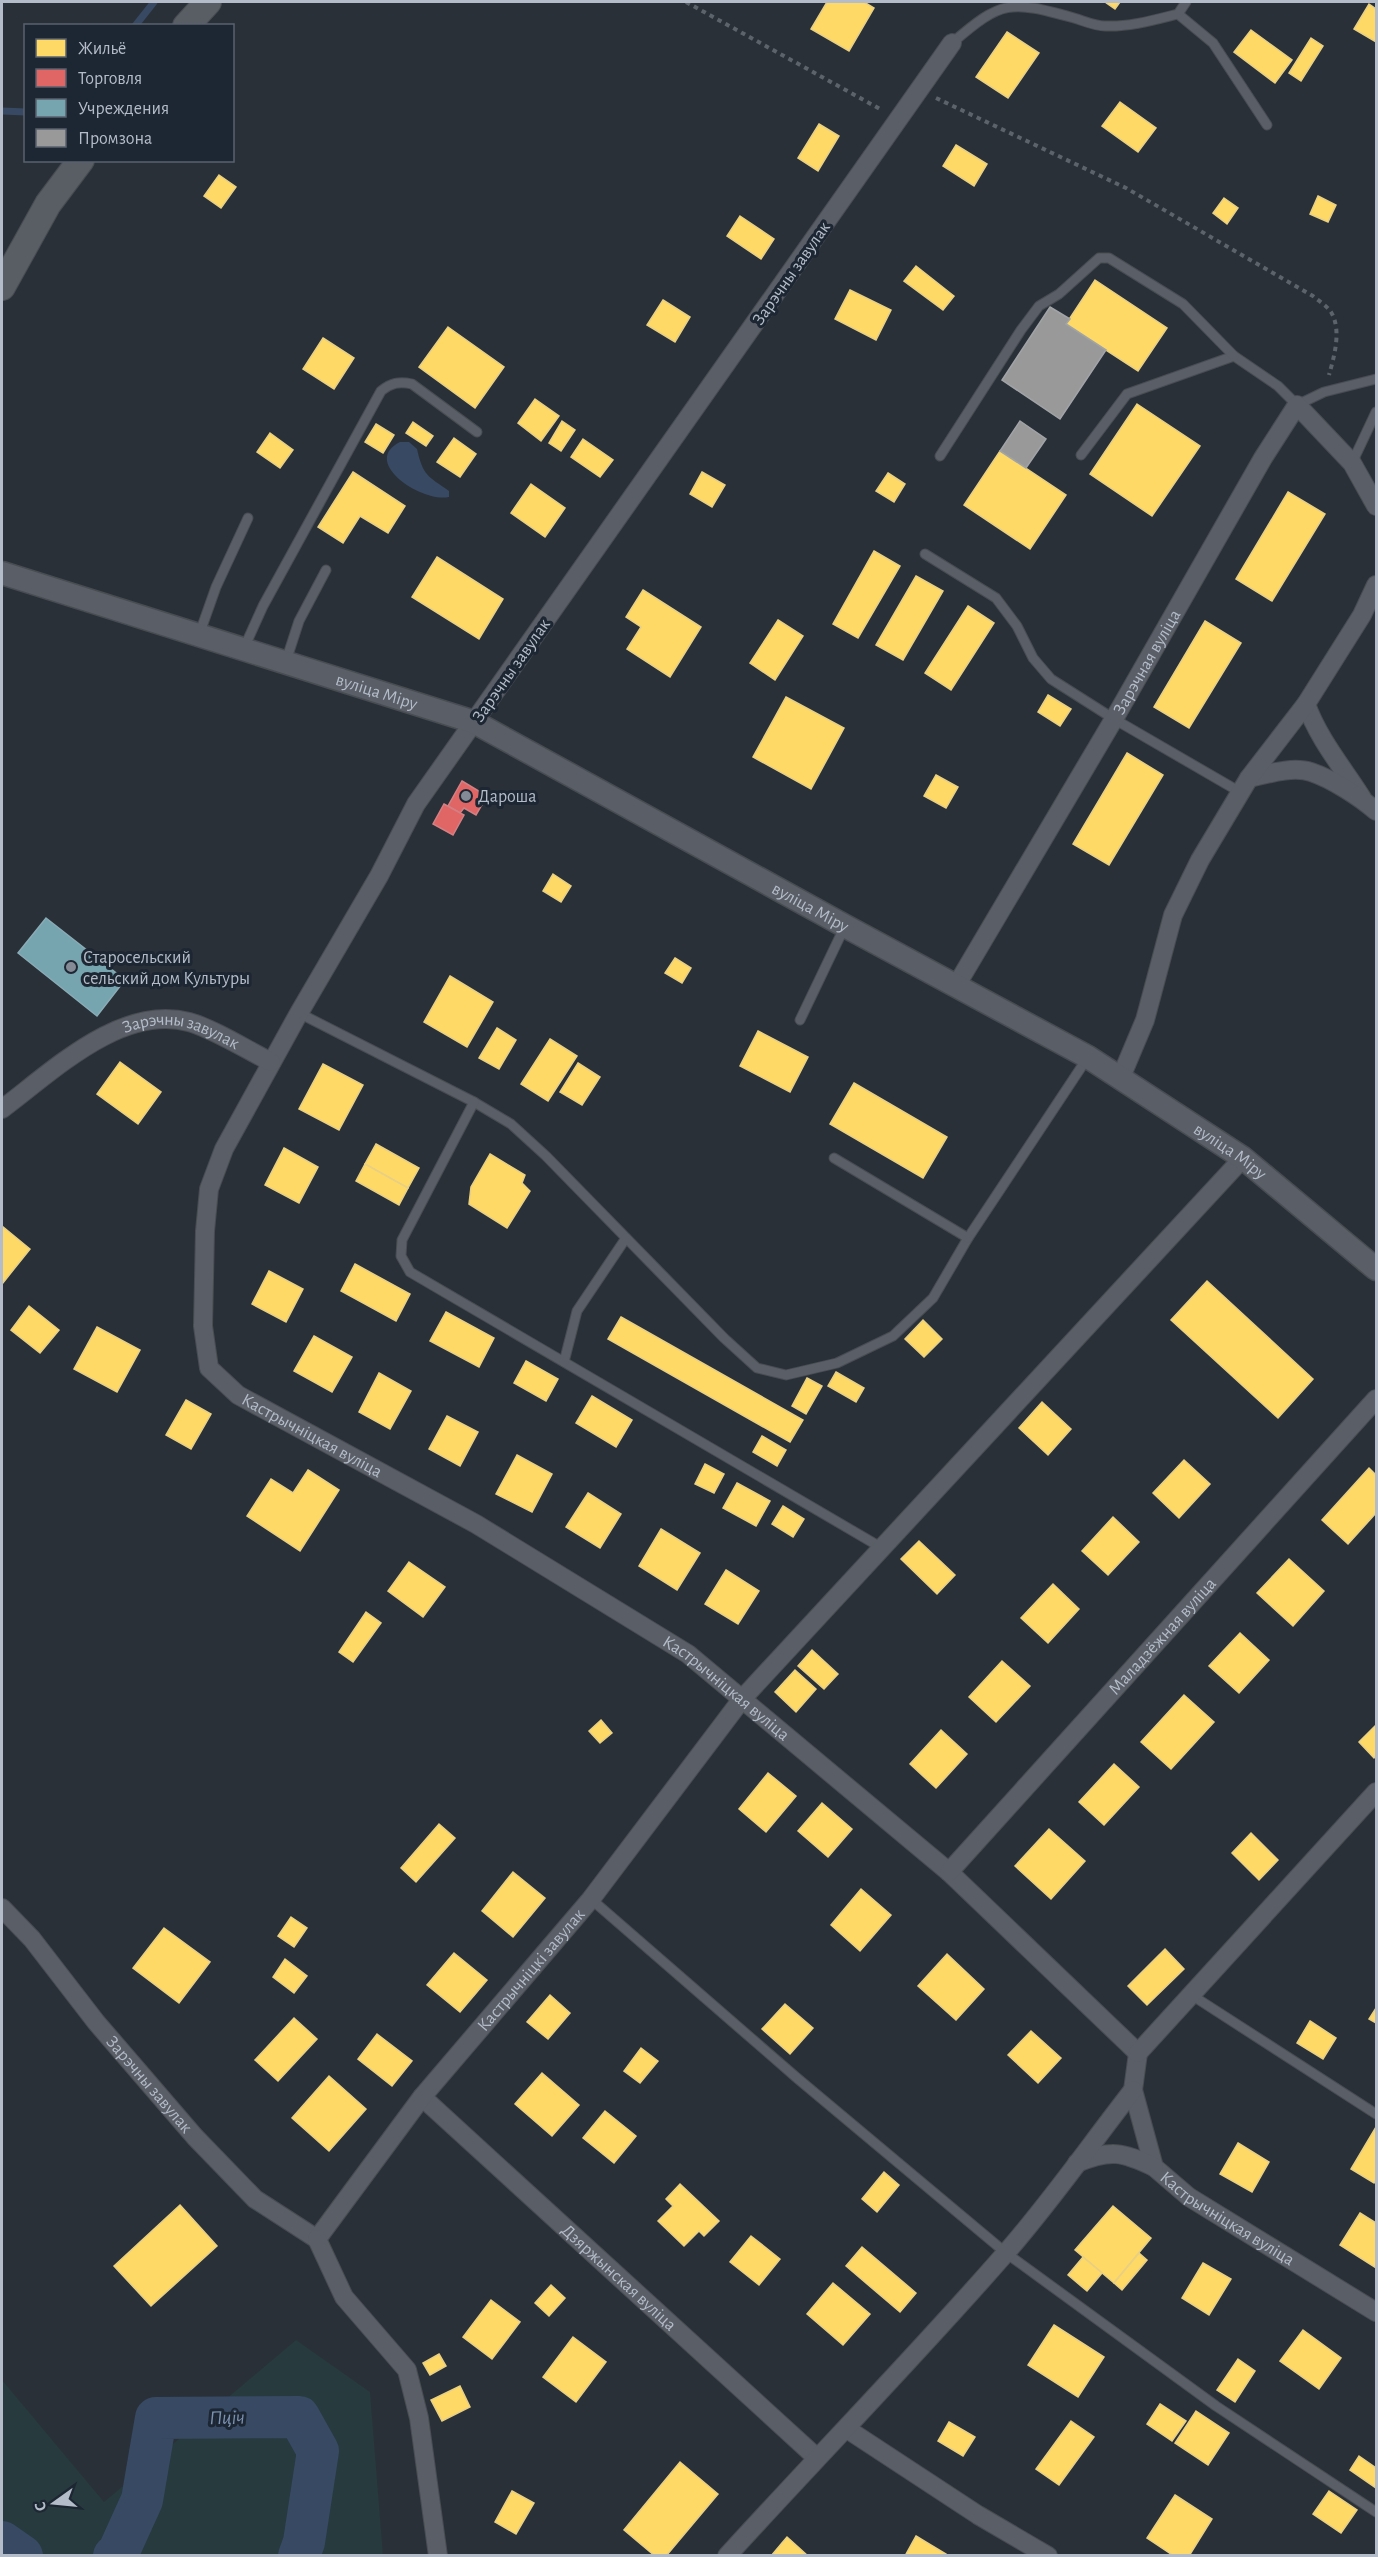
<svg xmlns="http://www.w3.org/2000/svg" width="1378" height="2557" viewBox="0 0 1378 2557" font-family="'Alegreya Sans',sans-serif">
<rect width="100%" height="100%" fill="#2a3038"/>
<polygon fill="#273a3e" points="296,2340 370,2392 383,2555 2,2555 2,2380 104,2502"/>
<path fill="#384963" d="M400,442H409L417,449C423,476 428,476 449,491V497C422,503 360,462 400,442Z"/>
<g fill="#ffd966" stroke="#e8d084" stroke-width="1.5">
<polygon points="827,2 864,2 874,8 849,51 811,29"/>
<polygon points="1105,2 1120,2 1115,9"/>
<polygon points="1369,4 1376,9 1376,42 1354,29"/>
<polygon points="1251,30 1292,60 1275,83 1234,52"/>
<polygon points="1007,32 1039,53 1008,98 976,77"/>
<polygon points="1311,38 1323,46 1301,81 1289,73"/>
<polygon points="1120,102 1156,128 1138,152 1102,126"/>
<polygon points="819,124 839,136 818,171 798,158"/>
<polygon points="956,145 987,164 974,186 943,166"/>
<polygon points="219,175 236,187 221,208 204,196"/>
<polygon points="1318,196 1336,205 1328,222 1310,214"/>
<polygon points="1224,198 1238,208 1227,224 1213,213"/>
<polygon points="740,216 774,239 761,259 727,236"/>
<polygon points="916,266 954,296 943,310 904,281"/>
<polygon points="1095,280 1167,328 1138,371 1066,324"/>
<polygon points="850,290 891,310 876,340 835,319"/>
<polygon points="663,300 690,317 675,342 647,325"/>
<polygon points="448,327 504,367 475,408 419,367"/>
<polygon points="323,338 354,358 334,389 303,369"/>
<polygon points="535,399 559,416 541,441 518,423"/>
<polygon points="1137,404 1200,446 1152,516 1090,474"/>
<polygon points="562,421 575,430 561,451 549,443"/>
<polygon points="413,422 433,436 426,446 406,433"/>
<polygon points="376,424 394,435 383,453 365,442"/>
<polygon points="270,433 293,450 280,468 257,452"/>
<polygon points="454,438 476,454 460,477 437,462"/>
<polygon points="583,439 613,460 600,477 571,457"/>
<polygon points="1000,451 1066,495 1030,549 964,505"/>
<polygon points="353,472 405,506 388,533 360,516 343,543 318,527"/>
<polygon points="702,472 725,485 712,507 690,494"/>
<polygon points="888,473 905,484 894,502 876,491"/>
<polygon points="531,484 565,508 545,537 511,513"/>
<polygon points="1288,492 1325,514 1272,601 1236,579"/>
<polygon points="874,551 900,566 858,638 833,624"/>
<polygon points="437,557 503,599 479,639 412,597"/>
<polygon points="916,576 943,591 903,660 876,645"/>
<polygon points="643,590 701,627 670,677 627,649 641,627 626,617"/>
<polygon points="968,606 994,623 951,690 925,673"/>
<polygon points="778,620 803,636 775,680 750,663"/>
<polygon points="1205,621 1241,643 1189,728 1154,707"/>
<polygon points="1048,695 1071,709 1060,726 1038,712"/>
<polygon points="786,697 844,728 811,789 753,757"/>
<polygon points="1127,753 1163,775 1109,865 1073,844"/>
<polygon points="936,775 958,787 946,808 924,796"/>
<polygon points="553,874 571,886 561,902 543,891"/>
<polygon points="675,958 691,968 682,983 665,973"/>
<polygon points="450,976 493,1002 467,1047 424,1022"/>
<polygon points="497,1028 516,1040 499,1069 479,1058"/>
<polygon points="758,1031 808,1057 790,1092 740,1066"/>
<polygon points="550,1039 577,1056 548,1101 521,1084"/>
<polygon points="120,1062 161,1092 138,1124 97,1094"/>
<polygon points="578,1063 600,1077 582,1105 560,1092"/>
<polygon points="323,1064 363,1085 339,1130 299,1109"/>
<polygon points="854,1083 947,1137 923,1178 830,1124"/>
<polygon points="376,1144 419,1168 408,1188 365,1164"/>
<polygon points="284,1148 318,1167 299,1203 265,1185"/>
<polygon points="490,1154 525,1175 522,1183 530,1191 507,1228 469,1204 471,1187"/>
<polygon points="365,1164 408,1188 399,1205 356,1181"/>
<polygon points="2,1226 30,1249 2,1284"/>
<polygon points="355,1264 410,1294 396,1321 341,1291"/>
<polygon points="269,1271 303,1289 286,1322 252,1304"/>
<polygon points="1207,1281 1313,1379 1278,1418 1171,1320"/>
<polygon points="29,1306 59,1330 40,1353 11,1330"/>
<polygon points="446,1312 494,1338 479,1367 430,1341"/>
<polygon points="621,1317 803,1420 790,1442 608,1339"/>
<polygon points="923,1320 942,1339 924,1357 905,1339"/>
<polygon points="97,1327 140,1350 117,1392 74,1369"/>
<polygon points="314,1336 352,1357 332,1392 294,1371"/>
<polygon points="526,1361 558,1379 546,1401 514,1383"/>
<polygon points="836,1372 864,1388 856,1402 828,1386"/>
<polygon points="379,1373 411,1391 390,1429 359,1412"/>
<polygon points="807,1378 822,1386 806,1414 792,1406"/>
<polygon points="592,1396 632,1420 616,1447 576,1423"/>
<polygon points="186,1400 211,1414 191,1449 166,1435"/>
<polygon points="1042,1402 1071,1429 1048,1455 1019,1428"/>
<polygon points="447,1416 478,1432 460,1466 429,1449"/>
<polygon points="762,1436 786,1450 777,1466 753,1452"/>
<polygon points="517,1455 552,1474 532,1512 496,1494"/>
<polygon points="1184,1460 1210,1484 1179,1518 1153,1493"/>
<polygon points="705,1464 724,1474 714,1493 695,1484"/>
<polygon points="1369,1468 1376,1475 1376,1513 1348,1544 1322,1520"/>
<polygon points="308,1470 339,1490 300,1551 247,1516 271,1479 293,1493"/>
<polygon points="737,1483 770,1501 756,1526 723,1508"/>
<polygon points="588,1493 621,1514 600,1548 566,1527"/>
<polygon points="783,1506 804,1519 793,1537 772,1524"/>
<polygon points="1113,1517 1139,1542 1108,1575 1082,1551"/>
<polygon points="661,1529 700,1553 677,1590 639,1566"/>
<polygon points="919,1541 955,1575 937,1594 901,1559"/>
<polygon points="1289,1559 1324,1591 1293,1626 1257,1593"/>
<polygon points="409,1562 445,1587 423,1617 388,1591"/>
<polygon points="726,1570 759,1591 738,1624 705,1604"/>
<polygon points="1053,1584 1079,1609 1048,1643 1021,1618"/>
<polygon points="366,1612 381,1623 353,1662 339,1652"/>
<polygon points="1240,1633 1269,1660 1239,1693 1209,1666"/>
<polygon points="812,1650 838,1674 824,1689 798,1666"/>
<polygon points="1002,1661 1030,1686 996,1722 969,1697"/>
<polygon points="795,1670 816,1689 796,1712 775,1692"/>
<polygon points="1184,1695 1214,1722 1171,1769 1141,1742"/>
<polygon points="601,1720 612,1733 600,1743 589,1731"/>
<polygon points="1376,1725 1376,1756 1374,1758 1359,1742"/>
<polygon points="941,1730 967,1754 936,1788 910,1764"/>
<polygon points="1114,1764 1139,1787 1104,1825 1079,1802"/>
<polygon points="768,1773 796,1796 766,1832 739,1809"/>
<polygon points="822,1803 852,1829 828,1857 798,1831"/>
<polygon points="439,1824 455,1838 416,1882 401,1868"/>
<polygon points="1049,1829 1085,1861 1051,1899 1015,1866"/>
<polygon points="1251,1833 1278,1860 1259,1880 1232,1853"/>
<polygon points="513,1872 545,1898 513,1937 482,1911"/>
<polygon points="861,1889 891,1915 860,1951 831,1925"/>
<polygon points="291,1917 307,1928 294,1947 278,1936"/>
<polygon points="164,1928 210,1962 179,2003 133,1968"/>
<polygon points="1165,1949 1184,1969 1147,2005 1128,1986"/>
<polygon points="454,1953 487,1980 460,2012 427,1985"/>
<polygon points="947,1954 984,1989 956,2020 918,1986"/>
<polygon points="285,1959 307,1976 294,1993 273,1977"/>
<polygon points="550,1995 570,2013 548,2039 527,2022"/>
<polygon points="785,2004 813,2028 790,2054 762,2029"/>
<polygon points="1376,2008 1376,2023 1369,2019"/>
<polygon points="294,2018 317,2039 278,2081 255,2060"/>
<polygon points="1310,2021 1336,2038 1323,2059 1297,2043"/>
<polygon points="1031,2031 1061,2058 1038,2083 1008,2055"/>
<polygon points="377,2034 412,2061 392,2086 358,2059"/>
<polygon points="641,2048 658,2061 640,2083 624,2071"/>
<polygon points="542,2073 579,2105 552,2136 515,2104"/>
<polygon points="329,2076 366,2109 329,2151 292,2118"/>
<polygon points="605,2111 636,2136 614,2163 583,2138"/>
<polygon points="1376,2127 1376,2179 1374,2183 1351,2169"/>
<polygon points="1238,2143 1269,2162 1252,2192 1220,2174"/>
<polygon points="884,2172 899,2185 877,2212 862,2199"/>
<polygon points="680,2184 719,2221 704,2236 699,2231 684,2246 658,2221 673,2206 666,2199"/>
<polygon points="180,2205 217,2246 151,2306 114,2266"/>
<polygon points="1113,2206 1151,2238 1114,2283 1075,2250"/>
<polygon points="1360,2213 1376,2223 1376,2268 1340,2245"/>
<polygon points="751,2236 780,2259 759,2285 730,2262"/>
<polygon points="862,2247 916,2293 900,2312 846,2266"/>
<polygon points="1139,2253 1147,2260 1122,2290 1114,2283"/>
<polygon points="1083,2257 1102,2273 1087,2291 1068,2275"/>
<polygon points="1203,2263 1231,2279 1209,2315 1182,2298"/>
<polygon points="833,2283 870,2314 843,2345 807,2314"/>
<polygon points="551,2285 565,2298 549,2316 535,2303"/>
<polygon points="491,2300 520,2322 492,2359 463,2337"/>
<polygon points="1054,2325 1104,2357 1078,2397 1028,2365"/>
<polygon points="1303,2330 1341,2358 1319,2389 1280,2361"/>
<polygon points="573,2337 606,2362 576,2402 543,2377"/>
<polygon points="439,2354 446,2366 430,2375 423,2363"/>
<polygon points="1238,2359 1255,2371 1235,2402 1217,2390"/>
<polygon points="460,2386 470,2407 442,2421 431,2400"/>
<polygon points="1160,2404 1186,2421 1172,2441 1147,2424"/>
<polygon points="1196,2411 1229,2433 1208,2465 1175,2443"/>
<polygon points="1071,2421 1094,2437 1059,2485 1036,2469"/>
<polygon points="949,2422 975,2437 963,2456 938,2441"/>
<polygon points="1359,2456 1376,2468 1376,2488 1350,2470"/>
<polygon points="680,2462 718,2494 666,2556 655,2556 624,2530"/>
<polygon points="512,2491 534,2503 516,2534 495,2522"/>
<polygon points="1329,2491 1357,2510 1341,2533 1313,2514"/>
<polygon points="1175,2495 1212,2519 1189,2556 1174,2556 1147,2538"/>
<polygon points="916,2536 946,2554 945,2556 905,2556"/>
<polygon points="787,2537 808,2556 771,2556"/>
</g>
<g fill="#e06666" stroke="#d38084" stroke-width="1.5">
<polygon points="462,781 487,796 476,815 464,808 460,813 448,806"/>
<polygon points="444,804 464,815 453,835 433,824"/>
</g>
<polygon fill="#76a5af" stroke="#89acb7" stroke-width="1.5" points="46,918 125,980 97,1016 18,953"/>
<g fill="#999" stroke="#a1a4a7" stroke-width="1.5">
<polygon points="1050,307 1070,319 1066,324 1106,350 1060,419 1002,380"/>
<polygon points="1020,421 1046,439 1026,468 1000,451"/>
</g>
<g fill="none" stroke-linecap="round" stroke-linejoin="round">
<g stroke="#384963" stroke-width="7">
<polyline points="135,26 154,2"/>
<polyline points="2,111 26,112"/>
</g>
<g stroke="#384963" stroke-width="42">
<polyline points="2,2542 22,2556"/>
<polyline points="114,2556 118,2553 142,2500 156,2418 299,2417 318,2451 304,2542 299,2556"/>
</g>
<g stroke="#484c53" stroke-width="11">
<g id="service">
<polyline points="1178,14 1213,43 1267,125"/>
<path d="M952,43C1002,0 1009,0 1074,18C1084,21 1095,26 1105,26C1130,27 1154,20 1178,14L1186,2"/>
<polyline points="1081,455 1127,394 1234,356 1278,386 1297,405 1324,392 1376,379"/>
<polyline points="940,456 1021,330 1039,306 1059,294 1099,258 1109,258 1183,304 1234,356"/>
<polyline points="1352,463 1376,412"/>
<polyline points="925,554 996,598 1017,626 1033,658 1051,679 1114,719 1240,792"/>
<polyline points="199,635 216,587 248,518"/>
<path d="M244,648L263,606L381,391C391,383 399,381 412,384L477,432"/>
<polyline points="286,661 299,621 326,570"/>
<polyline points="299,1013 474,1102 511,1124 546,1156 724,1338 757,1368 786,1375 837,1363 893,1336 933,1298 968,1238 1088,1057"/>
<polyline points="800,1020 845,926"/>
<polyline points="474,1102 402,1240 401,1256 410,1272 882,1548"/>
<polyline points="834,1158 968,1238"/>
<polyline points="564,1362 577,1311 626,1238"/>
<polyline points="591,1899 797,2078 1006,2253 1216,2406 1376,2512"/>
<polyline points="1190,1994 1376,2114"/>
</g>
</g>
<g stroke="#484c53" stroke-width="20">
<g id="minor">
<path id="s1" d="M952,43L416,804L379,876L299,1013L224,1149L209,1189L205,1231L203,1326L209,1368L238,1395L476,1524L688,1654L949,1872L1138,2053"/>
<path d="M1306,704C1318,738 1343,768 1362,798"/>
<path d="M1249,778C1267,774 1293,766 1311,772C1332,779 1360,797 1376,811"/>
<path id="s2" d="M956,986L1114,719L1263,458L1297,405L1352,463L1376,506"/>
<polyline points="1121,1077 1145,1020 1173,915 1200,860 1249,778 1306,704 1362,615 1376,585"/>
<path id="s3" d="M2,1109C53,1071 121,1004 189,1022C212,1028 249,1051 271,1062"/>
<path id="s4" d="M949,1872L1376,1399"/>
<path id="s5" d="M2,1908L32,1939L96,2022L195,2137L255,2199L317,2239"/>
<path id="s6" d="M1138,2053L1133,2090L1154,2167L1189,2197L1376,2312"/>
<polyline points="1138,2053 1376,1792"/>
<path id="s7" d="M422,2097L817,2458"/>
<path d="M1077,2163C1111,2149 1122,2152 1154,2167"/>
<path id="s8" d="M317,2239L422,2097L591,1899L742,1699L1243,1158"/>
<polyline points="317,2239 344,2297 407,2370 419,2418 438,2556"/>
<polyline points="847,2429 978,2515 1048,2556"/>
<path d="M727,2556C819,2455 914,2358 1004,2255C1050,2203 1090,2145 1133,2090"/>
</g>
</g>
<g stroke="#484c53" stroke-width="25">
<g id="tertiary">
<path id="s9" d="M2,573L474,722L845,926L1088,1057L1243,1158L1376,1269"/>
</g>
</g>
<g stroke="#484c53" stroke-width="28">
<g id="secondary">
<polyline points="186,26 208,2"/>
<polyline points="2,287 48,204 81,160"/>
</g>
</g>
<g stroke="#5d636a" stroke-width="4" stroke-dasharray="4.5 4.5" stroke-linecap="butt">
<polyline points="686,2 880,109"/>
<path d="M936,98L1126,188L1313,296C1319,301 1327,306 1331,312C1342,330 1334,357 1329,375"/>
</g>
<use href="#service" stroke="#5a5e66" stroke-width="9"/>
<use href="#minor" stroke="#5a5e66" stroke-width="18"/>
<use href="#tertiary" stroke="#5a5e66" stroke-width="22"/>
<use href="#secondary" stroke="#595d64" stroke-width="26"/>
</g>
<g fill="#848b96" stroke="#1d2633" stroke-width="2">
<circle cx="466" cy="796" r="6"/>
<circle cx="71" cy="967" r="6"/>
</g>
<g text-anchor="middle" stroke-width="6" stroke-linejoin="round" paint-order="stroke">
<g font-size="18" fill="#b4bcc9" stroke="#1d2633">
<text transform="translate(791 273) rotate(-55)" y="6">Зарэчны завулак</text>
<text dy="6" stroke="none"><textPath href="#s2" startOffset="376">Зарэчная вуліца</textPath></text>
<text transform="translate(511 670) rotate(-55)" y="6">Зарэчны завулак</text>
<text dy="6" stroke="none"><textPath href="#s9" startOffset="393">вуліца Міру</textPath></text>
<text dy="6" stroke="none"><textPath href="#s9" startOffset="879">вуліца Міру</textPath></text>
<text dy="6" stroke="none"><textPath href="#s3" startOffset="207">Зарэчны завулак</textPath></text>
<text dy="6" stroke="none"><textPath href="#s9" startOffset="1365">вуліца Міру</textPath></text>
<text dy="6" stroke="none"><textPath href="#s1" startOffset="1672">Кастрычніцкая вуліца</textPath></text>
<text dy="6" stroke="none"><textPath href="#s4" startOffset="318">Маладзёжная вуліца</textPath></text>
<text dy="6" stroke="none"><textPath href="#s1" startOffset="2158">Кастрычніцкая вуліца</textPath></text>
<text dy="6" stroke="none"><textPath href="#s8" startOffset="344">Кастрычніцкі завулак</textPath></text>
<text dy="6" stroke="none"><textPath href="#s5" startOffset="230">Зарэчны завулак</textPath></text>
<text dy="6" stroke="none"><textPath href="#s6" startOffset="207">Кастрычніцкая вуліца</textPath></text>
<text dy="6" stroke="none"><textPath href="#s7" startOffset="267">Дзяржынская вуліца</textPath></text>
</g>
<g font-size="18" fill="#b4bcc9" stroke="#1d2633" text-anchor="start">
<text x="478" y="802">Дароша</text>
<text x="83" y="963">Старосельский<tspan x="83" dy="21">сельский дом Культуры</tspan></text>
</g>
<g font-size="20" font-style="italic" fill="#7c92b1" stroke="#1d2633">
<text transform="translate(227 2417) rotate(-1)" y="7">Пціч</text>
</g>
</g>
<rect width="1378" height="2557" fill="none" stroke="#b4bcc9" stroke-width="6"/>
<rect x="24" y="24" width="210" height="138" fill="#1d2633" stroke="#59626f" stroke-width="1.5"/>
<rect x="36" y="39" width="30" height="18" fill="#ffd966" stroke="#59626f" stroke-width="1.5"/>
<text x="78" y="54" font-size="18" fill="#b4bcc9">Жильё</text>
<rect x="36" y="69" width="30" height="18" fill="#e06666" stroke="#59626f" stroke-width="1.5"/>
<text x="78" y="84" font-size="18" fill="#b4bcc9">Торговля</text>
<rect x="36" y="99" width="30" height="18" fill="#76a5af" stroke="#59626f" stroke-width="1.5"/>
<text x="78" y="114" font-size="18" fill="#b4bcc9">Учреждения</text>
<rect x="36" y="129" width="30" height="18" fill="#999999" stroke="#59626f" stroke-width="1.5"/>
<text x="78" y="144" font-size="18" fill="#b4bcc9">Промзона</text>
<g transform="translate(54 2503) rotate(255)" stroke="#1d2633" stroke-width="4.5" paint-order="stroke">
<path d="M0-4.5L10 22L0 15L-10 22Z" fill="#b4bcc9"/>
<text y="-9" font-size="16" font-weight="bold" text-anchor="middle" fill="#b4bcc9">С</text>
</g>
</svg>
